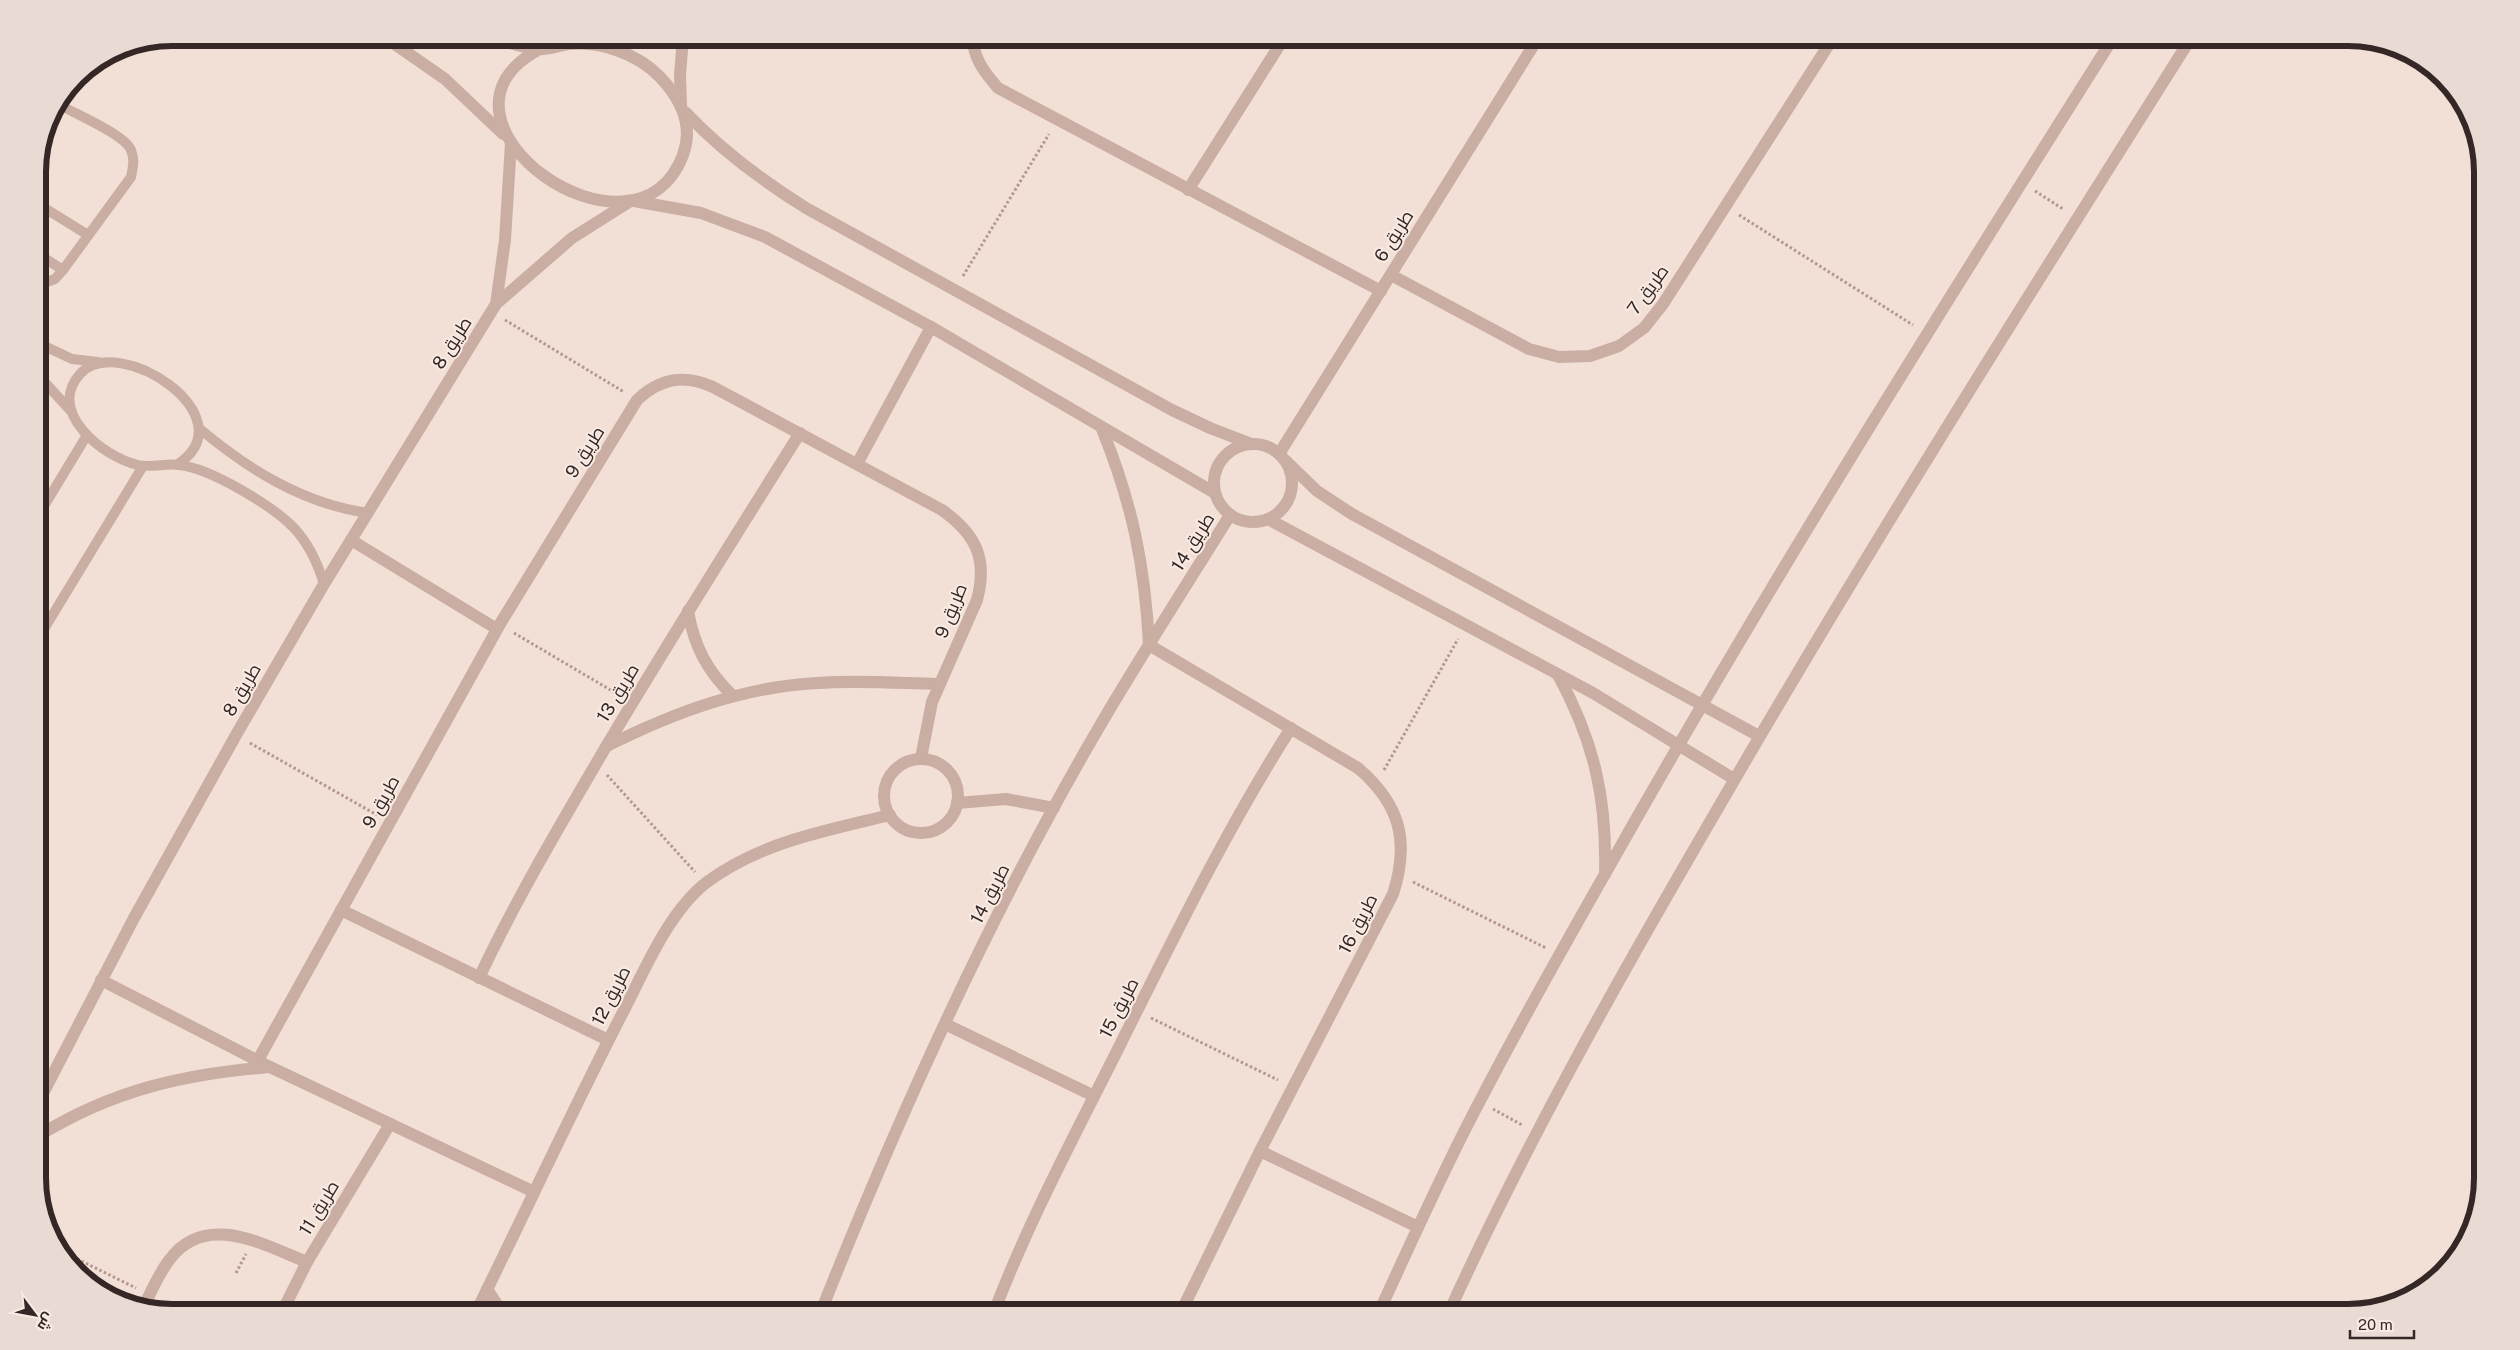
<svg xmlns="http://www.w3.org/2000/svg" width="2520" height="1350" viewBox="0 0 2520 1350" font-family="'Public Sans',Cairo,sans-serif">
<rect width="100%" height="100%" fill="#f2e0d7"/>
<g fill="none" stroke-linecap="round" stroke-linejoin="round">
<g stroke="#b5978d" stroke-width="3" stroke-dasharray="2.5 2.5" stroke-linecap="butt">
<polyline points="2035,191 2063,209"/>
<polyline points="1739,215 1913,325"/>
<polyline points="963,276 1049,134"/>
<polyline points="505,320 624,392"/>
<polyline points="514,633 619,695"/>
<polyline points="250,743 377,815"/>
<polyline points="1384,770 1458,639"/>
<polyline points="607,775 695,872"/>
<polyline points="1413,882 1546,948"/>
<polyline points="1151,1018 1278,1080"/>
<polyline points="1493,1109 1522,1125"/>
<polyline points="59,1250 136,1288"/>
<polyline points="236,1273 246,1254"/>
</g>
<g stroke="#caaea3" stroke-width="10">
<polyline points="38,204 88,235"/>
<polyline points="38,254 63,270"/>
<path d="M38,285L55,279L63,270L131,177C133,167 135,160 131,150C124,134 75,114 58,104"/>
<polyline points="38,343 72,359 98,362"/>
<polyline points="38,375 71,411"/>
<path d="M200,429C249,470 304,504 368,513"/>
<path d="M178,464C249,417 118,331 80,374C46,412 103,457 138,465C152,468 166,463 179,465C210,468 273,506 294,528C309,544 318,564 324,584"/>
<polyline points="38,516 87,435"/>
<polyline points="38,639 143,466"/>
</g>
<g stroke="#caaea3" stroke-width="12">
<polyline points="386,38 445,79 503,134"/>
<path d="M493,38C507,42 522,48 537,49C546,51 559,45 570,44C601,41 638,54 660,77C680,98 694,125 683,155C635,281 409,120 538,50"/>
<path d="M973,38C973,58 985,73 998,88L1381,291"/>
<polyline points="681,105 680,75 683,38"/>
<path d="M685,112C721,150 761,180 806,208L1172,410L1210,428L1249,443"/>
<polyline points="1188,190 1284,38"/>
<polyline points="634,201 701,213 765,237 931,327 1215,493"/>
<polyline points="1391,275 1529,349 1559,357 1590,356 1619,346 1644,328 1663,304 1833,38"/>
<polyline points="496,304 505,240 511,143"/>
<path d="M1102,429C1132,503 1145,565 1149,645L1358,768C1400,804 1410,841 1393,894L1260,1151L1181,1312"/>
<circle cx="1253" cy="483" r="39"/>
<polyline points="1279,454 1538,38"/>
<polyline points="1286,461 1317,491 1352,514 1759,736"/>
<polyline points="857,464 931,327"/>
<polyline points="1268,519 1593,693 1734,779"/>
<polyline points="351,540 497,629"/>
<path d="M688,611C694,646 707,671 733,696"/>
<path d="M1558,675C1594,741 1607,798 1605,874"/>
<path d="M607,746C673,713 742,687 817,683C857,680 898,683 938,684"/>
<circle cx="921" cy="796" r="37"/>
<polyline points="957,803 1006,799 1054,808"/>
<polyline points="341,910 608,1040"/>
<path d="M479,978C517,897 562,822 607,745C670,640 735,536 800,433"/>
<polyline points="101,980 270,1067 534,1192"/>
<polyline points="945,1024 1094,1096"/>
<path d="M258,1060L500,624L637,400C660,378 684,374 713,387L942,510C976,534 988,559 977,600L932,702L921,758"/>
<polyline points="38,1103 134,918 236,735 324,584 496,304 572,238 629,202"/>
<path d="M38,1136C113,1090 183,1074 270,1067"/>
<polyline points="1260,1151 1418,1227"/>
<polyline points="487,1289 502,1312"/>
<path d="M144,1306C152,1290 159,1273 170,1259C206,1211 264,1245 307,1262"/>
<path d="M822,1309C901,1110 990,914 1098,729C1140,657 1186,586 1230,515"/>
<polyline points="282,1312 307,1262 390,1124"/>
<path d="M476,1312C525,1213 571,1113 622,1014C644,972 668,912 707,882C761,842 825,831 890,815"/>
<polyline points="793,1312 822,1309 914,1312"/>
<path d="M994,1312C1029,1220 1076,1133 1120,1045C1174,937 1226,830 1291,728"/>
</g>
<g stroke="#caaea3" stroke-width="12">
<path d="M1379,1312C1412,1241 1444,1168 1481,1099C1530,1004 1583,913 1635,821C1787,555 1950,296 2113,38"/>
<path d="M1449,1312C1527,1141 1619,978 1714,815C1866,552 2029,295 2191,38"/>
</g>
</g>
<g text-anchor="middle" stroke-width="4" stroke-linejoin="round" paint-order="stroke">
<g font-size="18" fill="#342725" stroke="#f9ebe3">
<text transform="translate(1394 236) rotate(-58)" y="6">طريق 6</text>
<text transform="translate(1648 290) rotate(-54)" y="6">طريق 7</text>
<text transform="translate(452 343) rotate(-58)" y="6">طريق 8</text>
<text transform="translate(585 452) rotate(-58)" y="6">طريق 9</text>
<text transform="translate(1193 542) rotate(-58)" y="6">طريق 14</text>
<text transform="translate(951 611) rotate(-68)" y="6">طريق 9</text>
<text transform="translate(242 690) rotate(-60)" y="6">طريق 8</text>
<text transform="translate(618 693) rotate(-59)" y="6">طريق 13</text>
<text transform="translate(381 802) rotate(-61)" y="6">طريق 9</text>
<text transform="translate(990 894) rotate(-63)" y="6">طريق 14</text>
<text transform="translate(1358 924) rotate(-63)" y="6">طريق 16</text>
<text transform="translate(611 996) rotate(-63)" y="6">طريق 12</text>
<text transform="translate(1119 1008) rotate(-63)" y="6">طريق 15</text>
<text transform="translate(319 1208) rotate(-59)" y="6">طريق 11</text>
</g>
</g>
<path d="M0 0H2520V1350H0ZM172 46H2348A126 126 0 0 1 2474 172V1178A126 126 0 0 1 2348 1304H172A126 126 0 0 1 46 1178V172A126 126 0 0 1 172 46Z" fill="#e9dbd4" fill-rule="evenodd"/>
<path fill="none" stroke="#342725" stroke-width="6" d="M172 46H2348A126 126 0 0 1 2474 172V1178A126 126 0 0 1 2348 1304H172A126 126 0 0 1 46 1178V172A126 126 0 0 1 172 46Z"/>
<g transform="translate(35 1315) rotate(122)" stroke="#f9ebe3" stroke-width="4" paint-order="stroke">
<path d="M0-4L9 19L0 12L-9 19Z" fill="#342725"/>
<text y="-8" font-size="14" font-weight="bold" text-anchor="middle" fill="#342725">ش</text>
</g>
<path d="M2350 1330v8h64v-8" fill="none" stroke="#342725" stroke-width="2.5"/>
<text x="2358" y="1330" font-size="15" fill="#342725" stroke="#f9ebe3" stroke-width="4" paint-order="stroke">20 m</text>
</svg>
